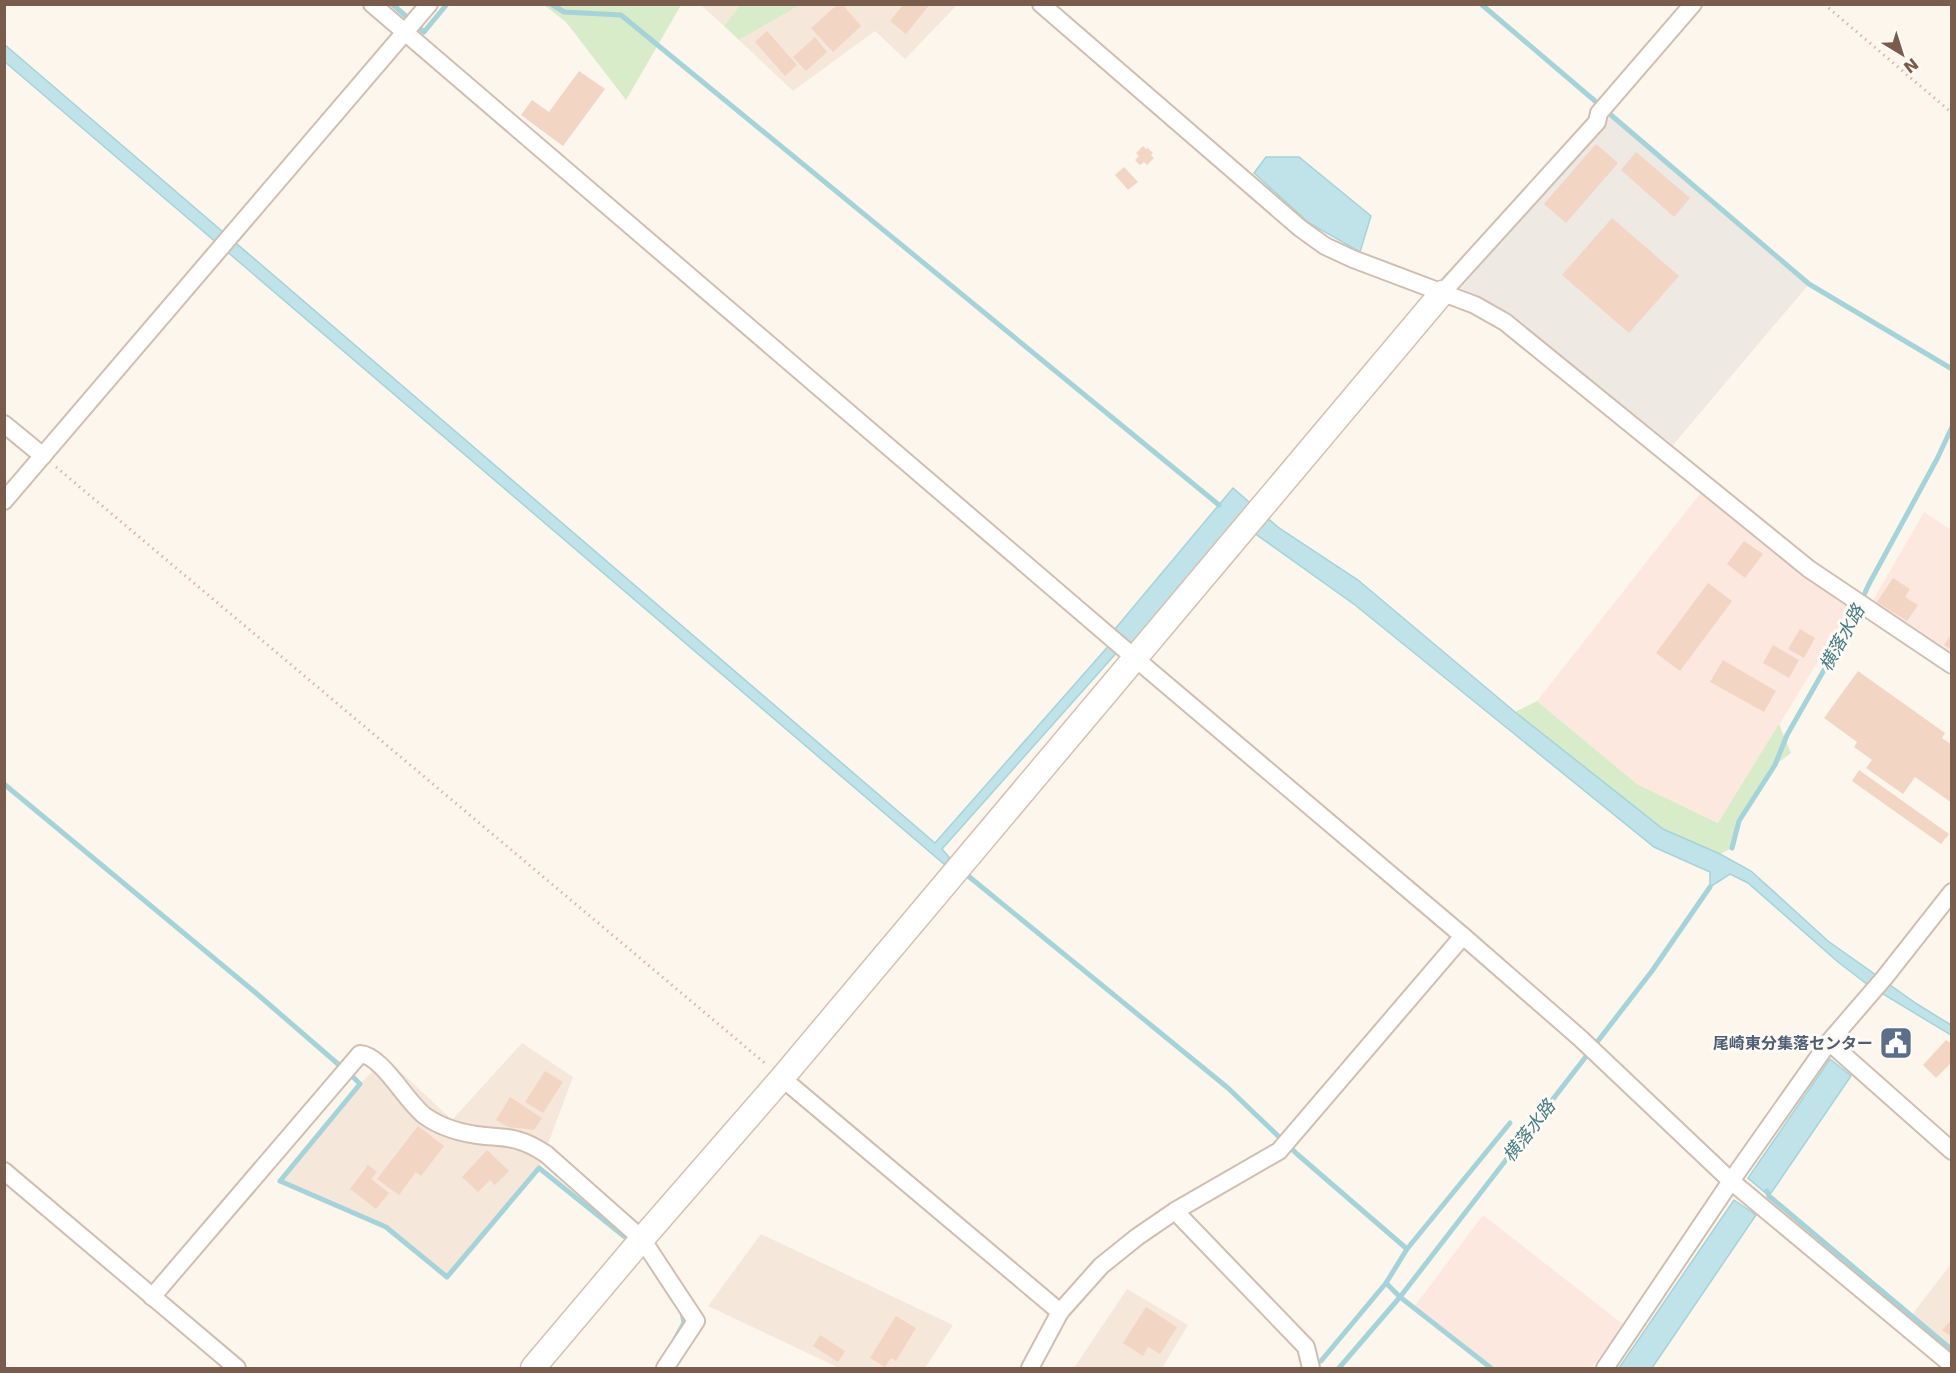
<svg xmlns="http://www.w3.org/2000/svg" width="1956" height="1373" viewBox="0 0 1956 1373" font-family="'DejaVu Sans','Noto Sans JP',sans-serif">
<rect width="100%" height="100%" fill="#fdf6ec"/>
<g fill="#f5e8da">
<polygon points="701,5 740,5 724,26"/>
<polygon points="800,5 957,5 905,59 875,31 793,91 739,40"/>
<polygon points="522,1043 573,1077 539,1168 447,1277 386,1227 280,1181 360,1084 386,1058 452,1120"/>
<polygon points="761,1234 953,1325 925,1368 839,1368 708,1306"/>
<polygon points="1951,1264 1951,1350 1911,1316"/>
<polygon points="1127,1289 1188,1325 1162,1368 1074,1368"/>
</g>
<g fill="#fde8e0">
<polygon points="1703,490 1850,609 1719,823 1637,784 1537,701"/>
<polygon points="1924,512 1951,530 1951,657 1871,604"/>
<polygon points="1483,1215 1624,1325 1591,1368 1491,1368 1414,1307"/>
</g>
<polygon fill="#efe9e4" points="1611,115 1809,284 1673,445 1504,310 1461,288"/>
<g fill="#d8ecc9">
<polygon points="544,5 681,5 626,100 566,22"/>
<polygon points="740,5 740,4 800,5 739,40 724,26"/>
<polygon points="1537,701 1637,784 1718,823 1779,724 1791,753 1775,765 1739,821 1732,848 1720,854 1663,829 1515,712"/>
</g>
<g fill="#bfe3e8" stroke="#a5d3da" stroke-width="1.5">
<polygon points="4,44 935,843 1119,634 1115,629 1233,488 1279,528 1358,580 1515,712 1663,829 1720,854 1751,871 1828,941 1917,1004 1951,1025 1951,1035 1868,985 1838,962 1748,883 1730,874 1710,887 1710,872 1654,847 1355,605 1236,520 1132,644 1127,641 942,849 949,857 948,861 944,864 5,62"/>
<polygon points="1266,157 1299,157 1371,216 1360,252 1309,223 1254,173"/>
<polygon points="1830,1059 1851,1076 1769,1196 1748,1178"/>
<polygon points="1734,1200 1756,1215 1652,1368 1619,1368"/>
</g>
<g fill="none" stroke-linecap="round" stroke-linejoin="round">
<g stroke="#a5d3da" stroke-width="5">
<polyline points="392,4 424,32 447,4"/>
<polyline points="551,4 564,12 621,15 1219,505"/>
<polyline points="1481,4 1595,101"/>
<polyline points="1611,115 1809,284 1952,369"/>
<polyline points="4,784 256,993 338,1064"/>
<polyline points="1732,848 1739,821 1775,765 1787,735 1852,621 1869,584 1937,459 1952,427"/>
<polyline points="967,875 1228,1088 1297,1154 1407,1249 1386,1283 1400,1297 1491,1368"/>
<polyline points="353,1077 360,1084 280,1181 386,1227 447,1277 539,1168 625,1237"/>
<polyline points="1767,1191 1769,1196 1952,1350"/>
<polyline points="1407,1249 1510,1123"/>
<polyline points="675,1339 684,1323 682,1312"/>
<polyline points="1321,1361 1386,1283"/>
<polyline points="1339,1368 1400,1297 1652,971 1710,887"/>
</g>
</g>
<g fill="#f3d5c3">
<polygon points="838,4 842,4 861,26 833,52 811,28"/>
<polygon points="904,4 930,4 906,34 890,21"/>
<polygon points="767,31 797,65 785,76 755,42"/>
<polygon points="815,37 827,52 806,71 793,57"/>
<polygon points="579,71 605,89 563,146 521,115 532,100 549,112"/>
<polygon points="1596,144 1618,163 1566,223 1544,204"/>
<polygon points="1143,146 1146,149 1148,148 1153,153 1151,155 1154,158 1147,165 1144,162 1140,165 1135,160 1139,156 1136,153"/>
<polygon points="1636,152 1690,198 1674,217 1621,170"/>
<polygon points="1124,167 1138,182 1128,190 1115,175"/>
<polygon points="1612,218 1679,276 1629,333 1562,275"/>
<polygon points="1744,541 1763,554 1745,578 1727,564"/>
<polygon points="1893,578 1910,589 1905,597 1918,605 1907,621 1877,602"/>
<polygon points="1708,583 1732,601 1680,671 1656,653"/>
<polygon points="1800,629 1815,638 1804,658 1788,649"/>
<polygon points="1952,633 1952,650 1944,645"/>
<polygon points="1773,645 1799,660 1789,678 1763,663"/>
<polygon points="1723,660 1776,691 1764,712 1710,682"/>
<polygon points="1858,671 1945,733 1942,738 1952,745 1950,769 1952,803 1915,777 1903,794 1866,768 1872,760 1854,747 1857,742 1824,718"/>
<polygon points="1859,770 1949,834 1941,844 1852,781"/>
<polygon points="1946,1040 1952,1044 1952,1062 1936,1078 1923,1065"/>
<polygon points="545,1071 563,1082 543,1113 525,1102"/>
<polygon points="510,1097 542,1118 534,1130 508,1127 496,1120"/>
<polygon points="418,1126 444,1146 421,1176 416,1172 399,1195 377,1179"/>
<polygon points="487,1150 509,1171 495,1185 490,1180 478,1192 462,1177"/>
<polygon points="368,1165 377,1172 371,1179 389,1193 376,1209 350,1189"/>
<polygon points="1146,1307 1177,1327 1160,1354 1148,1347 1143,1356 1123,1343"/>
<polygon points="896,1316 916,1328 896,1361 891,1358 885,1367 870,1358"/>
<polygon points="1952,1319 1952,1337 1942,1330"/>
<polygon points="820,1335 845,1351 838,1362 813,1346"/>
</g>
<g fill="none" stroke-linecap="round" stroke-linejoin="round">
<g stroke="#d1beb0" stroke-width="20">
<g id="street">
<polyline points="372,4 1136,659 1463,936 1580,1038 1731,1181 1952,1365"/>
<polyline points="1041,4 1300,228 1325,246 1353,259 1475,305 1505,322 1809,569 1952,665"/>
<polyline points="1442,293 1597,122 1599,113 1693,4"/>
<polyline points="4,424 43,456"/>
<polyline points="4,501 429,4"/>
<polyline points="1829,1042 1952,1151"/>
<polyline points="782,1078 1060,1312"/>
<polyline points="4,1171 237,1368"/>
<polyline points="1175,1211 1306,1347 1311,1368"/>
<path d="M152,1297L360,1054C382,1055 406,1102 425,1116C442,1128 465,1134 485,1136C496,1137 507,1137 517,1140C528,1143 537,1148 546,1154L642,1239L696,1321L665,1368"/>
<polyline points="1030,1368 1060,1312 1101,1266 1137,1237 1175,1211 1279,1151 1463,936"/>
<polyline points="1605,1368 1731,1181 1829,1042 1885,977 1952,892"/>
</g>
</g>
<g stroke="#d6c0b0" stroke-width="27">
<polyline id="secondary" points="533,1368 642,1239 782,1078 1442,293"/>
</g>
<g stroke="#d9b8a5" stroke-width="3" stroke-dasharray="1.5 4.5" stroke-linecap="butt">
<polyline points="1824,4 1952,113"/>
<polyline points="56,467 767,1065"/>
</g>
<use href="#street" stroke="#fff" stroke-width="16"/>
<use href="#secondary" stroke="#fff" stroke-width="24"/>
</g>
<defs>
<g id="civic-square" transform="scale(1.725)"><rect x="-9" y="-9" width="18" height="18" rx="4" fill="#5c6f8a" stroke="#fffaf3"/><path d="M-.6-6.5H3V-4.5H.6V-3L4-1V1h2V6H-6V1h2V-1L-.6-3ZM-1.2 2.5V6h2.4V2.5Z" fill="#fff"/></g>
</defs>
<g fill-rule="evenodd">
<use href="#civic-square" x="1896" y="1043"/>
</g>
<g text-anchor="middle" stroke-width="6" stroke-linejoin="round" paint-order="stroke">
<g font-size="16" font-weight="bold" fill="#4e5e75" stroke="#fffaf3" text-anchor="end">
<text x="1873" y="1049">尾崎東分集落センター</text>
</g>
<g font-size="18" font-style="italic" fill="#437c86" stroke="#fffaf3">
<text transform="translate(1842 638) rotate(-61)" y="6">横落水路</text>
<text transform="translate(1529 1131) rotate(-52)" y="6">横落水路</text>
</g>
</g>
<rect width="1956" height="1373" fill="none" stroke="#7a5c4d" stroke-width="12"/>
<g transform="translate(1902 54) rotate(142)" stroke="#fffaf3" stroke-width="4.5" paint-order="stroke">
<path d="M0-4.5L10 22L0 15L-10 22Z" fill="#7a5c4d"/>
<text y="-9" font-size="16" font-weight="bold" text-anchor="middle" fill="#7a5c4d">N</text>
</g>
</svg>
